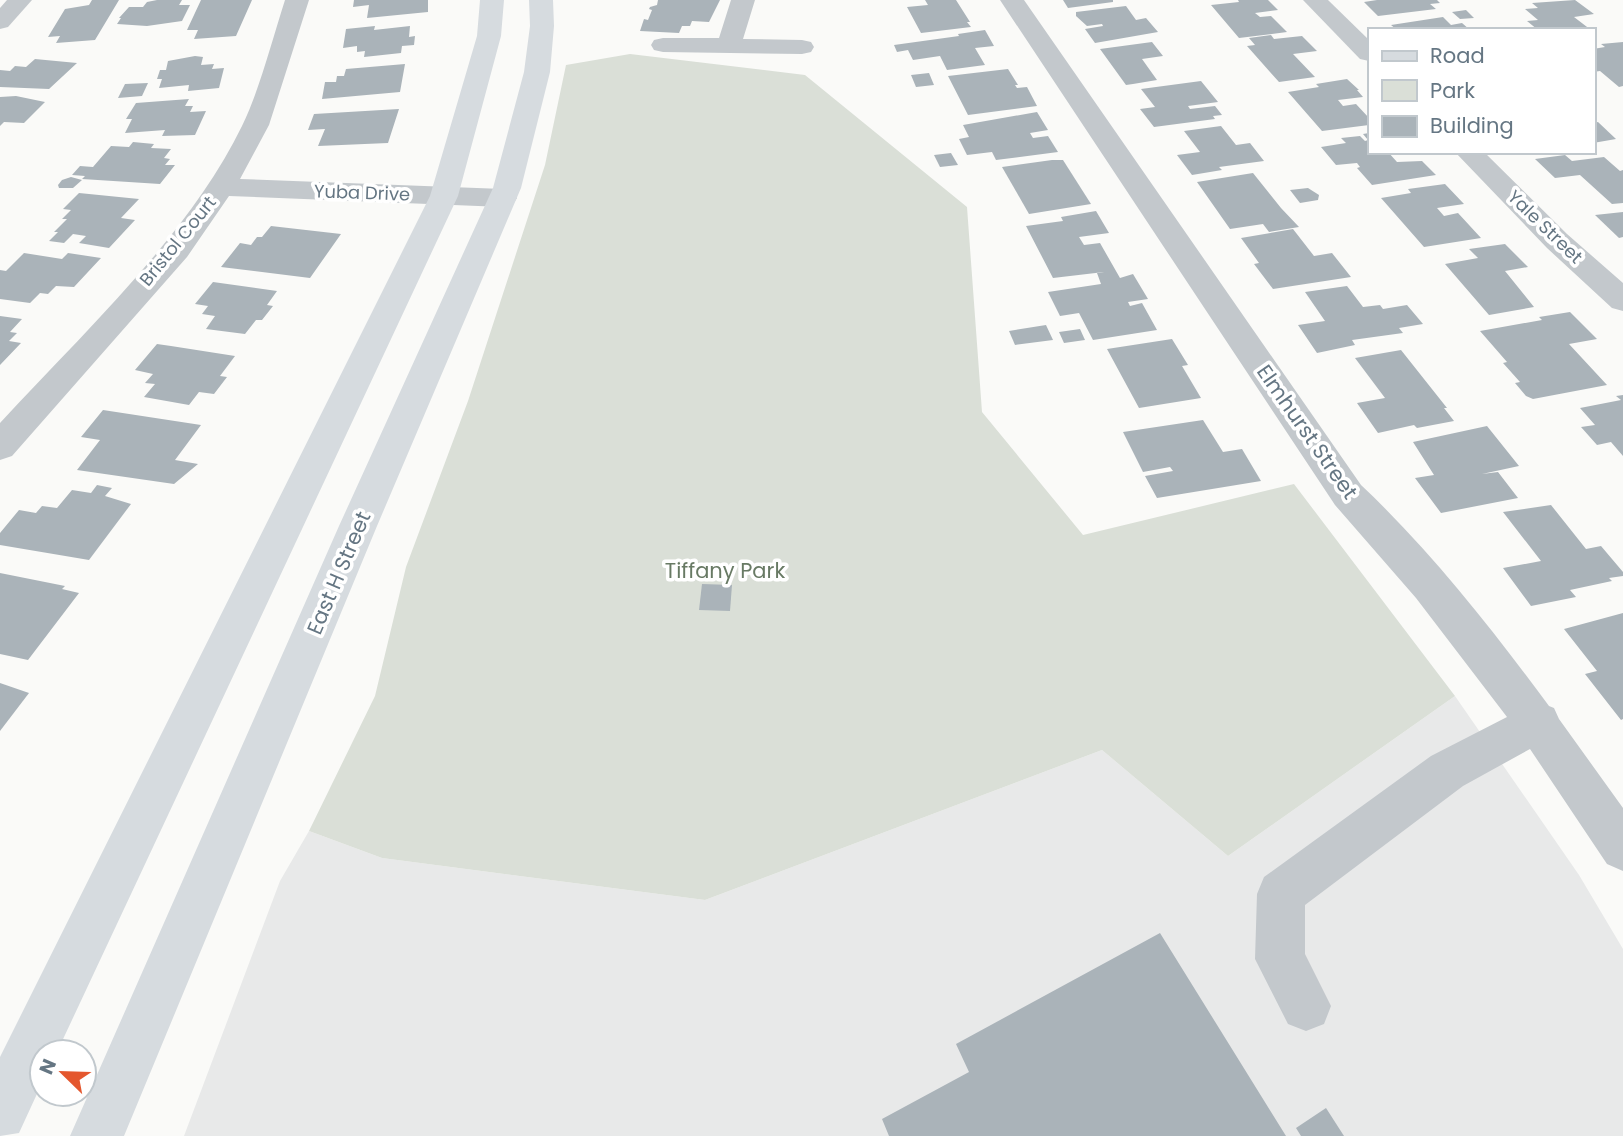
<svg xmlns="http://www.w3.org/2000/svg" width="1623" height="1136" viewBox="0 0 1623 1136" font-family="Poppins,sans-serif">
<rect width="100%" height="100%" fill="#fafaf8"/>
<polygon fill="#e8e9e9" points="1455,696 1579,875 1623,949 1623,1136 184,1136 280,881 309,831 382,858 705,900 1102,750 1228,856"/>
<polygon fill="#dadfd7" points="630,54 805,75 967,207 982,412 1083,535 1294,484 1455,696 1228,856 1102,750 705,900 382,858 309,831 375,696 406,567 468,401 545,165 566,65"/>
<g fill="#aab3b9">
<polygon points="92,0 119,0 95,40 56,43 60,36 48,37 65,9 89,5"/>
<polygon points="157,0 182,0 179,5 190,5 182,21 147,26 117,24 121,18 119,18 129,7 143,7 147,2"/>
<polygon points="201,0 252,0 236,36 194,39 198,30 187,30"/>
<polygon points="354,0 428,0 428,12 367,18 369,5 353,7"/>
<polygon points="658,0 720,0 709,22 692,21 690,26 682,26 679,33 640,31 644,19 648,20 652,10 649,9 650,7 657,5"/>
<polygon points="925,0 956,0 970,22 967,22 971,27 921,33 907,7 928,5"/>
<polygon points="1063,0 1113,0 1113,2 1068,8"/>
<polygon points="1238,0 1268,0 1278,10 1255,13 1260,17 1271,16 1287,32 1239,38 1211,5 1239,2"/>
<polygon points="1377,0 1437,0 1440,3 1430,4 1436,9 1378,16 1364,2"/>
<polygon points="1575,0 1594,14 1574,17 1591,30 1538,30 1527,21 1538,20 1525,9 1538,8 1532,3"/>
<polygon points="1126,6 1136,20 1146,18 1158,32 1095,43 1085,29 1103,26 1102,24 1087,26 1076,16 1076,12"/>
<polygon points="1466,10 1474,18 1460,19 1452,12"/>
<polygon points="1443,17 1451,25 1462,23 1470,30 1397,30 1391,25"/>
<polygon points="375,26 374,30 410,26 409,37 415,36 414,45 402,46 401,53 364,57 365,51 357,52 357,46 343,48 346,29"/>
<polygon points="985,30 994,46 975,48 985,65 947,70 940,56 913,60 908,50 897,52 894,45 959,36 958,34"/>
<polygon points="1271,35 1274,39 1302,36 1317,51 1293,54 1315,77 1279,82 1247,46 1255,45 1249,38"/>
<polygon points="1152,42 1163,56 1142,59 1157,80 1133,84 1126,85 1100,49"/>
<polygon points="1623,42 1623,86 1619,87 1600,71 1593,72 1593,49 1605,47 1601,44"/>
<polygon points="195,56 203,57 201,65 214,64 212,69 224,68 219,88 188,91 189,85 159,88 162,79 157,79 160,70 166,70 168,61"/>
<polygon points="35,59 77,63 49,89 0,87 0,70 10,71 15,66 26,67"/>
<polygon points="405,64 400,92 322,99 325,82 336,82 337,76 344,76 346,69"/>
<polygon points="1008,69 1018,85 1015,85 1017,88 1027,87 1037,106 968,115 948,76"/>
<polygon points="929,73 934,85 916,87 911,75"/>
<polygon points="1347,79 1359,90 1357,90 1363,97 1338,100 1343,106 1356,104 1369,118 1369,125 1322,131 1288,92 1319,87 1316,84"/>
<polygon points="1201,81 1218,102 1188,106 1190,109 1215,106 1222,115 1213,116 1215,119 1154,127 1140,109 1155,107 1141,89"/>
<polygon points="148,83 142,96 118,98 125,84"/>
<polygon points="16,96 45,102 24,123 4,122 0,126 0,97"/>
<polygon points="189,99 185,106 193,106 190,112 206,111 195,135 162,136 165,130 125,133 132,119 126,119 136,103"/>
<polygon points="399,109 388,143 318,146 325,129 308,130 314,114"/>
<polygon points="1037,112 1048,130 1030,133 1033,138 1048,136 1058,152 996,160 992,152 967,155 959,139 969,137 963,125"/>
<polygon points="1598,122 1616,139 1593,143 1593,123"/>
<polygon points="1221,126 1236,145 1250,143 1264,161 1219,167 1222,170 1192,175 1177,155 1200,152 1184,131"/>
<polygon points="1369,133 1369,152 1388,152 1397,162 1422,161 1436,175 1372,185 1357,168 1360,167 1357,163 1336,165 1321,147 1346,143 1341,138 1360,136 1365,141 1368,140 1363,134"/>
<polygon points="133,142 154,144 151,148 171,149 164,158 170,159 165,165 175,165 160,184 82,179 85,176 72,175 80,166 93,167 111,146 129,147"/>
<polygon points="951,153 958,165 940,167 934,155"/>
<polygon points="1565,155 1572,161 1604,157 1620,171 1623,170 1623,203 1612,204 1580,175 1555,178 1535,159"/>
<polygon points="1052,160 1063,160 1091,204 1029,214 1002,167"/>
<polygon points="1253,173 1281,208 1299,227 1269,232 1263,224 1230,229 1197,182"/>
<polygon points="71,177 82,180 73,188 59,188 58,185 62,180"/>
<polygon points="1445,184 1464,204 1437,208 1444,216 1458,213 1481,238 1424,247 1381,198 1411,193 1408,189"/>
<polygon points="1308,188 1319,195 1318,200 1300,203 1290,190"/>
<polygon points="79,193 139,199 121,218 135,220 109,248 79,243 86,236 73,234 64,243 49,241 58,232 54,232 67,219 62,219 71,210 63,209"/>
<polygon points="1096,211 1109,233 1079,237 1084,245 1100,243 1120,278 1133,274 1148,299 1128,302 1130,306 1142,303 1157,330 1093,340 1079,313 1060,316 1048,292 1101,284 1097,273 1104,272 1053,278 1026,226 1063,221 1061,217"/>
<polygon points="1623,212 1623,237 1619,238 1595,215"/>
<polygon points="271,226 341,234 310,278 221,267 240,243 251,245 257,237 262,237"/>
<polygon points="1293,229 1314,256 1332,253 1351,277 1273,289 1254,264 1259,263 1241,238"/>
<polygon points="1505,244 1528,267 1505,271 1534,307 1489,315 1445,264 1478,258 1469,249"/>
<polygon points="24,253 62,259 68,253 101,258 74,287 56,286 48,294 40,293 30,303 0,299 0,270 6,271"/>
<polygon points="213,282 277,291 267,305 273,306 262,320 256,320 245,334 206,329 215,316 202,314 208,306 195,304"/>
<polygon points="1347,286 1363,307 1380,305 1383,309 1407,305 1423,324 1399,328 1403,333 1352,340 1355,345 1317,353 1298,325 1325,321 1305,292"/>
<polygon points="1570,312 1597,339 1569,344 1607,385 1533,399 1526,396 1515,383 1520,382 1503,363 1507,362 1480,331 1542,320 1539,317"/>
<polygon points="0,316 22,319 10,332 17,333 9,341 21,343 0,365"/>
<polygon points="1046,325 1053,340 1015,345 1009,331"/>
<polygon points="1080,329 1085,340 1064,343 1059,332"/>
<polygon points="1172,339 1188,365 1182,366 1201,398 1139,408 1107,349"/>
<polygon points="157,344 171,346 235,356 220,376 227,377 214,394 199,392 189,405 144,397 155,384 145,383 153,374 135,370"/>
<polygon points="1401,350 1447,408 1444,408 1454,421 1417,428 1414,425 1378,433 1357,403 1385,398 1355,358"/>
<polygon points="1623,395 1623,456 1611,442 1597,445 1581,427 1595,425 1580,408 1621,400 1616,396"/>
<polygon points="103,410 201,425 175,460 198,464 174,484 77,470 100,440 81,437"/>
<polygon points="1203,420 1223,452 1242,449 1261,481 1157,498 1145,476 1173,471 1170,467 1143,472 1123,432"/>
<polygon points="1487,426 1519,466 1482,474 1498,472 1518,498 1441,513 1415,478 1434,475 1413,442"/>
<polygon points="97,485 112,488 105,496 131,504 89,560 0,545 0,533 19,510 36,513 42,506 57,508 72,490 91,493"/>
<polygon points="1551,505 1586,549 1601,546 1623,572 1623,576 1609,578 1612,581 1570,590 1576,597 1531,606 1503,568 1541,561 1503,512"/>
<polygon points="0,573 65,586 62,589 79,593 28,660 0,654"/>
<polygon points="702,584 732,585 730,611 699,610"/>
<polygon points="1623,613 1623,719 1621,720 1585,674 1597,671 1564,629"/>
<polygon points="0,683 29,693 0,731"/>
<polygon points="1160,933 1286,1136 889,1136 882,1119 969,1072 956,1044"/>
<polygon points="1326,1108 1344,1136 1301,1136 1296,1128"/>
</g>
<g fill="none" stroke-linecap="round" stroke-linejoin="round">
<g fill="#c3c8cc" fill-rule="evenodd">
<polygon points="7,0 32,0 8,27 0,29 0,8"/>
<path d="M285,0H309L269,125L240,179L503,189L513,192L517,198L513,204L503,207L229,196L187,257L12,456L0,460V423C82,334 189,235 242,126C260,89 272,40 285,0Z"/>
<polygon points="731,0 755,0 743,39 802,40 811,42 814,47 811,52 802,54 663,52 654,50 651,45 654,40 663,38 719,38"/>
<path d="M1000,0H1024L1361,485C1431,551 1492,629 1549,706L1554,708L1559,719L1623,808V871L1607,864L1530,749L1463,786L1305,905V954L1331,1006L1324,1024L1306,1031L1288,1024L1255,959L1257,894L1264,877L1431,756L1507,717L1416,598L1335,505Z"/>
<polygon points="1303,0 1328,0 1369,40 1369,61 1360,59"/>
<polygon points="1455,152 1484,152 1567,234 1623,283 1623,311 1612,308 1547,248"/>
</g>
<g fill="#d6dbdf" fill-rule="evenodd">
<polygon points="480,0 504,0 501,36 458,196 57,1052 42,1052 42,1083 19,1133 0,1136 0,1057 430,196 477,36"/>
<polygon points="529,0 553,0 554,26 550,72 521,188 377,526 124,1136 70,1136 339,526 493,188 524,72 530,26"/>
</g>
</g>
<g text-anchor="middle" stroke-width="7" stroke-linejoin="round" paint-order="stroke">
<g font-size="18" fill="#657683" stroke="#fff">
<text transform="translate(362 193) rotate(2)" y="6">Yuba Drive</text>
<text transform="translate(1545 227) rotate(44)" y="6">Yale Street</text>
<text transform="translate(178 241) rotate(-51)" y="6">Bristol Court</text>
</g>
<g font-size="21" fill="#657683" stroke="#fff">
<text transform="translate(1307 432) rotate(55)" y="7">Elmhurst Street</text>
<text transform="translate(339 573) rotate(-67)" y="7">East H Street</text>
</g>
<g font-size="21" fill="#687a64" stroke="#fff">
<text x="725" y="578">Tiffany Park</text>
</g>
</g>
<rect x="1368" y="28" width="228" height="126" fill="#ffffff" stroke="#c1c8cd" stroke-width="2"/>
<rect x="1382" y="51" width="35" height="10" fill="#d6dbdf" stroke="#c1c8cd" stroke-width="2"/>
<text x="1430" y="63" font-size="21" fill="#657683">Road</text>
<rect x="1382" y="80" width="35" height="21" fill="#dadfd7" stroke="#c1c8cd" stroke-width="2"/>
<text x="1430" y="98" font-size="21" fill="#657683">Park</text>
<rect x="1382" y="116" width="35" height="21" fill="#aab3b9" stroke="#c1c8cd" stroke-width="2"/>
<text x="1430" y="133" font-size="21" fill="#657683">Building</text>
<g transform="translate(63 1073) rotate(293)"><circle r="33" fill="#ffffff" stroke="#c1c8cd" stroke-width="2"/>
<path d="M0-5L12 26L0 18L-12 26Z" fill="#e4572e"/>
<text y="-10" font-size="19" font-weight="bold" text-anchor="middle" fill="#657683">N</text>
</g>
</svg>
